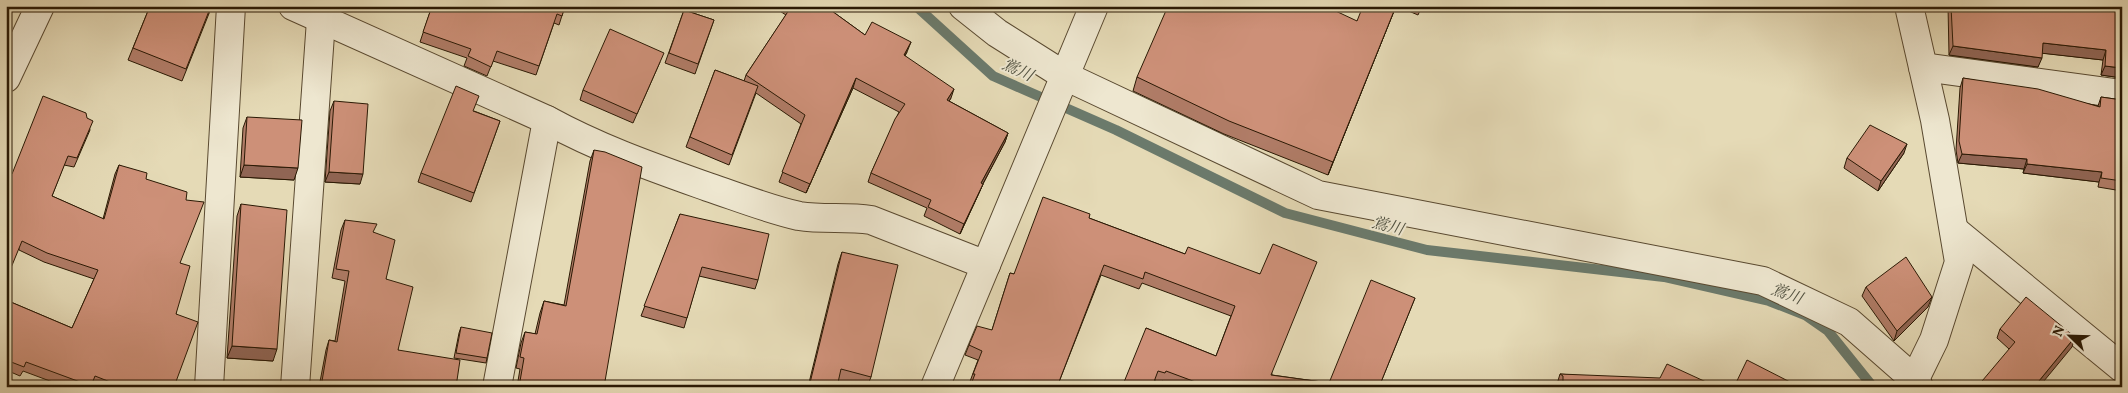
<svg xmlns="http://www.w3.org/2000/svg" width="2128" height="393" viewBox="0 0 2128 393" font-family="Vollkorn,'Noto Serif JP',serif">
<rect width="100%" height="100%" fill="#e5dab6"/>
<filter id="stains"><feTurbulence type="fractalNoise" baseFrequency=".004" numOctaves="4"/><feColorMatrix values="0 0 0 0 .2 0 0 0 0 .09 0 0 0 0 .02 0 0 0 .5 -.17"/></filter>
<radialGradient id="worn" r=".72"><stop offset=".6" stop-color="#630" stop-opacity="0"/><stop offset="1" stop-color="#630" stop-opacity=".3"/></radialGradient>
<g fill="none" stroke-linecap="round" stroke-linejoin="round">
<polyline stroke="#6b7a6c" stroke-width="10" points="916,6 993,76 1116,130 1285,213 1427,250 1664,277 1769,301 1805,315 1828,331 1873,387"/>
<g stroke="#594930" stroke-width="30">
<g id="street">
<polyline points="293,6 547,120 497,387"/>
<polyline points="963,6 997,33 1065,76 1318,195 1763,281 1849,322 1915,380 1919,387"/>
<polyline points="1909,6 1935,120 1959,262 1934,340 1911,387"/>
<polyline points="1923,67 2122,94"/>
<polyline points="6,78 40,6"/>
<path d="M547,120C600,149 652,167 708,187C738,197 768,209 799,216C823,220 847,216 871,220L986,265"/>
<polyline points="1954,230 2122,368"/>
<polyline points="209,387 231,6"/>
<polyline points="295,387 322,6"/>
<polyline points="935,387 1094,6"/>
</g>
</g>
<use href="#street" stroke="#eee7d0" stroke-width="28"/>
</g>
<g fill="#b07c67" stroke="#2a1904">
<polygon points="150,6 212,6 182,81 128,60"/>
<polygon points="432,6 565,6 559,25 554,23 536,75 493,61 487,76 464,66 467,58 420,42"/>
<polygon points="772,6 825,6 865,35 907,52 905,56 951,98 949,101 1008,133 1005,142 983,184 979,193 960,234 924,216 927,208 868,182 871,173 899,112 853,88 806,193 779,182 801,124 756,93 729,165 686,147 715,70 744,81 746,75 786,15"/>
<polygon points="1396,6 1328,175 1224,134 1133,91 1137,77 1357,21"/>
<polygon points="1397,6 1422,6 1418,15"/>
<polygon points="1948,6 2122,6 2122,78 2101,75 2103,60 2042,53 2038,67 1949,55"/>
<polygon points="684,10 714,20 695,74 665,63"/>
<polygon points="660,62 633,123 580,100 583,90"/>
<polygon points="1963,78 2098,106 2101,97 2122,100 2122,191 2098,187 2099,182 2023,173 2024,169 1958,163 1956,150 1960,88"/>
<polygon points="334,101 360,184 325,182 330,111"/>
<polygon points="474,111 500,121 471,202 418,182 421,173"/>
<polygon points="247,117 294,180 240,177 243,128"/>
<polygon points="87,118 90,130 74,167 64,165 52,196 103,219 115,174 119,165 146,179 180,263 176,314 174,387 95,387 91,386 91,387 66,387 23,371 20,376 6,370 6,300 72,328 94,279 44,262 19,250 12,174"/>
<polygon points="594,150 604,387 517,387 520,369 516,368 521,343 525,332 535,334 540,313 544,301 564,305 590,161"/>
<polygon points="1904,153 1878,191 1844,168 1847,158"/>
<polygon points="241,204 273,361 227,358 237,216"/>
<polygon points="680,214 758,280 755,289 699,276 684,328 641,316"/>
<polygon points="1089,218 1185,254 1260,274 1272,375 1329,383 1415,298 1379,387 1178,387 1162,381 1161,383 1155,381 1146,328 1216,356 1231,316 1142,283 1139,289 1101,275 1057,387 970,387 971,384 969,384 978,360 965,355 969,345 992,330 1010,273 1014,274"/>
<polygon points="345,220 374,233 386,279 398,350 456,387 319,387 326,350 329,340 335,341 345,281 332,278 341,230"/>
<polygon points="842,252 871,377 867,387 860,387 838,381 837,387 808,387 838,264"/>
<polygon points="1866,287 1928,307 1894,341 1862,296"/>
<polygon points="461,327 487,358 486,363 454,358 459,333"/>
<polygon points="2000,329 2072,347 2009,349 1997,338"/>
<polygon points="1560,374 1717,387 1559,387 1557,384"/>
</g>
<g fill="#906554" stroke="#2a1904">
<polygon points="1396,6 1328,175 1333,162"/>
<polygon points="911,42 907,52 900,64 904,55"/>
<polygon points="2043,43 2106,50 2103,60 2040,53"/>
<polygon points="1953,46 2042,58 2038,67 1949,55"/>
<polygon points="2105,66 2122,68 2122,78 2101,75"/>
<polygon points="856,78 853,88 806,193 810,184"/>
<polygon points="954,89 951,98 944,109 947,100"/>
<polygon points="1008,133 1005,142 978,193 981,183"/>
<polygon points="1907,144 1904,153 1878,191 1881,181"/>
<polygon points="1962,154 2027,159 2024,169 1958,163"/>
<polygon points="2027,164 2102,172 2099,182 2023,173"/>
<polygon points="244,165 298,168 294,180 240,177"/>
<polygon points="329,172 363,174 360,184 325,182"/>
<polygon points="983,184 979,193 960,234 964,224"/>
<polygon points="1932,297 1928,307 1894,341 1897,331"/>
<polygon points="2075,337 2072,347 2039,387 2034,387"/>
<polygon points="232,346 277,349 273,361 227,358"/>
</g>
<g fill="#cd9078" stroke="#2a1904">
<polygon points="150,6 211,6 186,69 133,48"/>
<polygon points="432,6 565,6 562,16 557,14 539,66 497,51 491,67 468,56 471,49 423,32"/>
<polygon points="790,6 825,6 865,35 872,22 911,42 904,55 954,89 947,100 1008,133 981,183 983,184 964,224 928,207 931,200 871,173 895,119 905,104 856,78 810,184 782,172 805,115 746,75 791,7"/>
<polygon points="1168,6 1325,6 1357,21 1363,6 1396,6 1333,162 1229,121 1137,77"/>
<polygon points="1951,6 2122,6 2122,68 2105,66 2106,50 2043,43 2042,58 1953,46"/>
<polygon points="684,10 714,20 698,64 669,53"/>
<polygon points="610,29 664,53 637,114 583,90"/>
<polygon points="715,70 758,86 732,155 690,137"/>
<polygon points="1963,78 2038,89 2100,107 2101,97 2122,100 2122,181 2101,178 2102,172 2027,164 2027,159 1962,154 1959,141"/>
<polygon points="456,86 479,96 473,111 500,121 474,193 421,173"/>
<polygon points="43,96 86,113 87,118 93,121 77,158 68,156 52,196 104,219 119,165 147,173 146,179 187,192 186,200 204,202 180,263 190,266 176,314 198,322 174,387 123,387 95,376 91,386 26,362 24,367 6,360 6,300 72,328 98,270 47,253 22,241 6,280 6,172 12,174"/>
<polygon points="334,101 368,104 363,174 329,172"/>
<polygon points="247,117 302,120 298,168 244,165"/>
<polygon points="1870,125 1907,144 1881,181 1847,158"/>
<polygon points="594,150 605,152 642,167 604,387 519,387 524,358 520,357 525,332 537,334 544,301 566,306"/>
<polygon points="1043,197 1090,214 1089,218 1185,254 1188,247 1260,274 1273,244 1317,262 1271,375 1329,383 1371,280 1415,298 1379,387 1209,387 1166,371 1165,373 1158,371 1152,387 1122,387 1146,328 1216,356 1235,306 1145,272 1143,279 1104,265 1057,387 1011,387 1008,386 1007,387 970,387 975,374 973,374 982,351 969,345 977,326 992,330 1010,273 1014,274"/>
<polygon points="241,204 287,210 277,349 232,346"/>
<polygon points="680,214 769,234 758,280 702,267 687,318 644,306"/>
<polygon points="345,220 377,224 373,232 395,240 386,279 413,287 398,350 460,360 456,387 321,387 329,340 337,342 349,271 336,269"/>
<polygon points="842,252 898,265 871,377 841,369 837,387 809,387"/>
<polygon points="1906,257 1932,297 1897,331 1866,287"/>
<polygon points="2026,297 2075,337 2034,387 1977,387 2015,342 2000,329"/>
<polygon points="461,327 492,333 487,358 456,353"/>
<polygon points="1747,360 1790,382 1788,387 1734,387"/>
<polygon points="1667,364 1717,387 1563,387 1563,376 1560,374 1660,378"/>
</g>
<g text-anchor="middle" stroke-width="4" stroke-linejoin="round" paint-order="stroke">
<g font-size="16" font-style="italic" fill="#505141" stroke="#eee7d0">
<text transform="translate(1018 69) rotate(25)" y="6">鴬川</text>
<text transform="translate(1388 225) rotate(15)" y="6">鴬川</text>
<text transform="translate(1787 293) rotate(20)" y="6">鴬川</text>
</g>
</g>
<rect width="2128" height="393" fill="none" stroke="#e5dab6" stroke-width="25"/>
<rect x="8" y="8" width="2113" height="378" fill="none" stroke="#2a1904" stroke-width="2.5"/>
<rect x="12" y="12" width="2103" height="368" fill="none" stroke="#2a1904"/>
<g transform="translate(2070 336) rotate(293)" stroke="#eee7d0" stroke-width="4" paint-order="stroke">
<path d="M0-4L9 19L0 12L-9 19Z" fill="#2a1904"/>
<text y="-8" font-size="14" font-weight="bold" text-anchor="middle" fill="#2a1904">N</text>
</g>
<rect width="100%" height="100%" filter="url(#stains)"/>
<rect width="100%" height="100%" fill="url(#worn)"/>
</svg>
